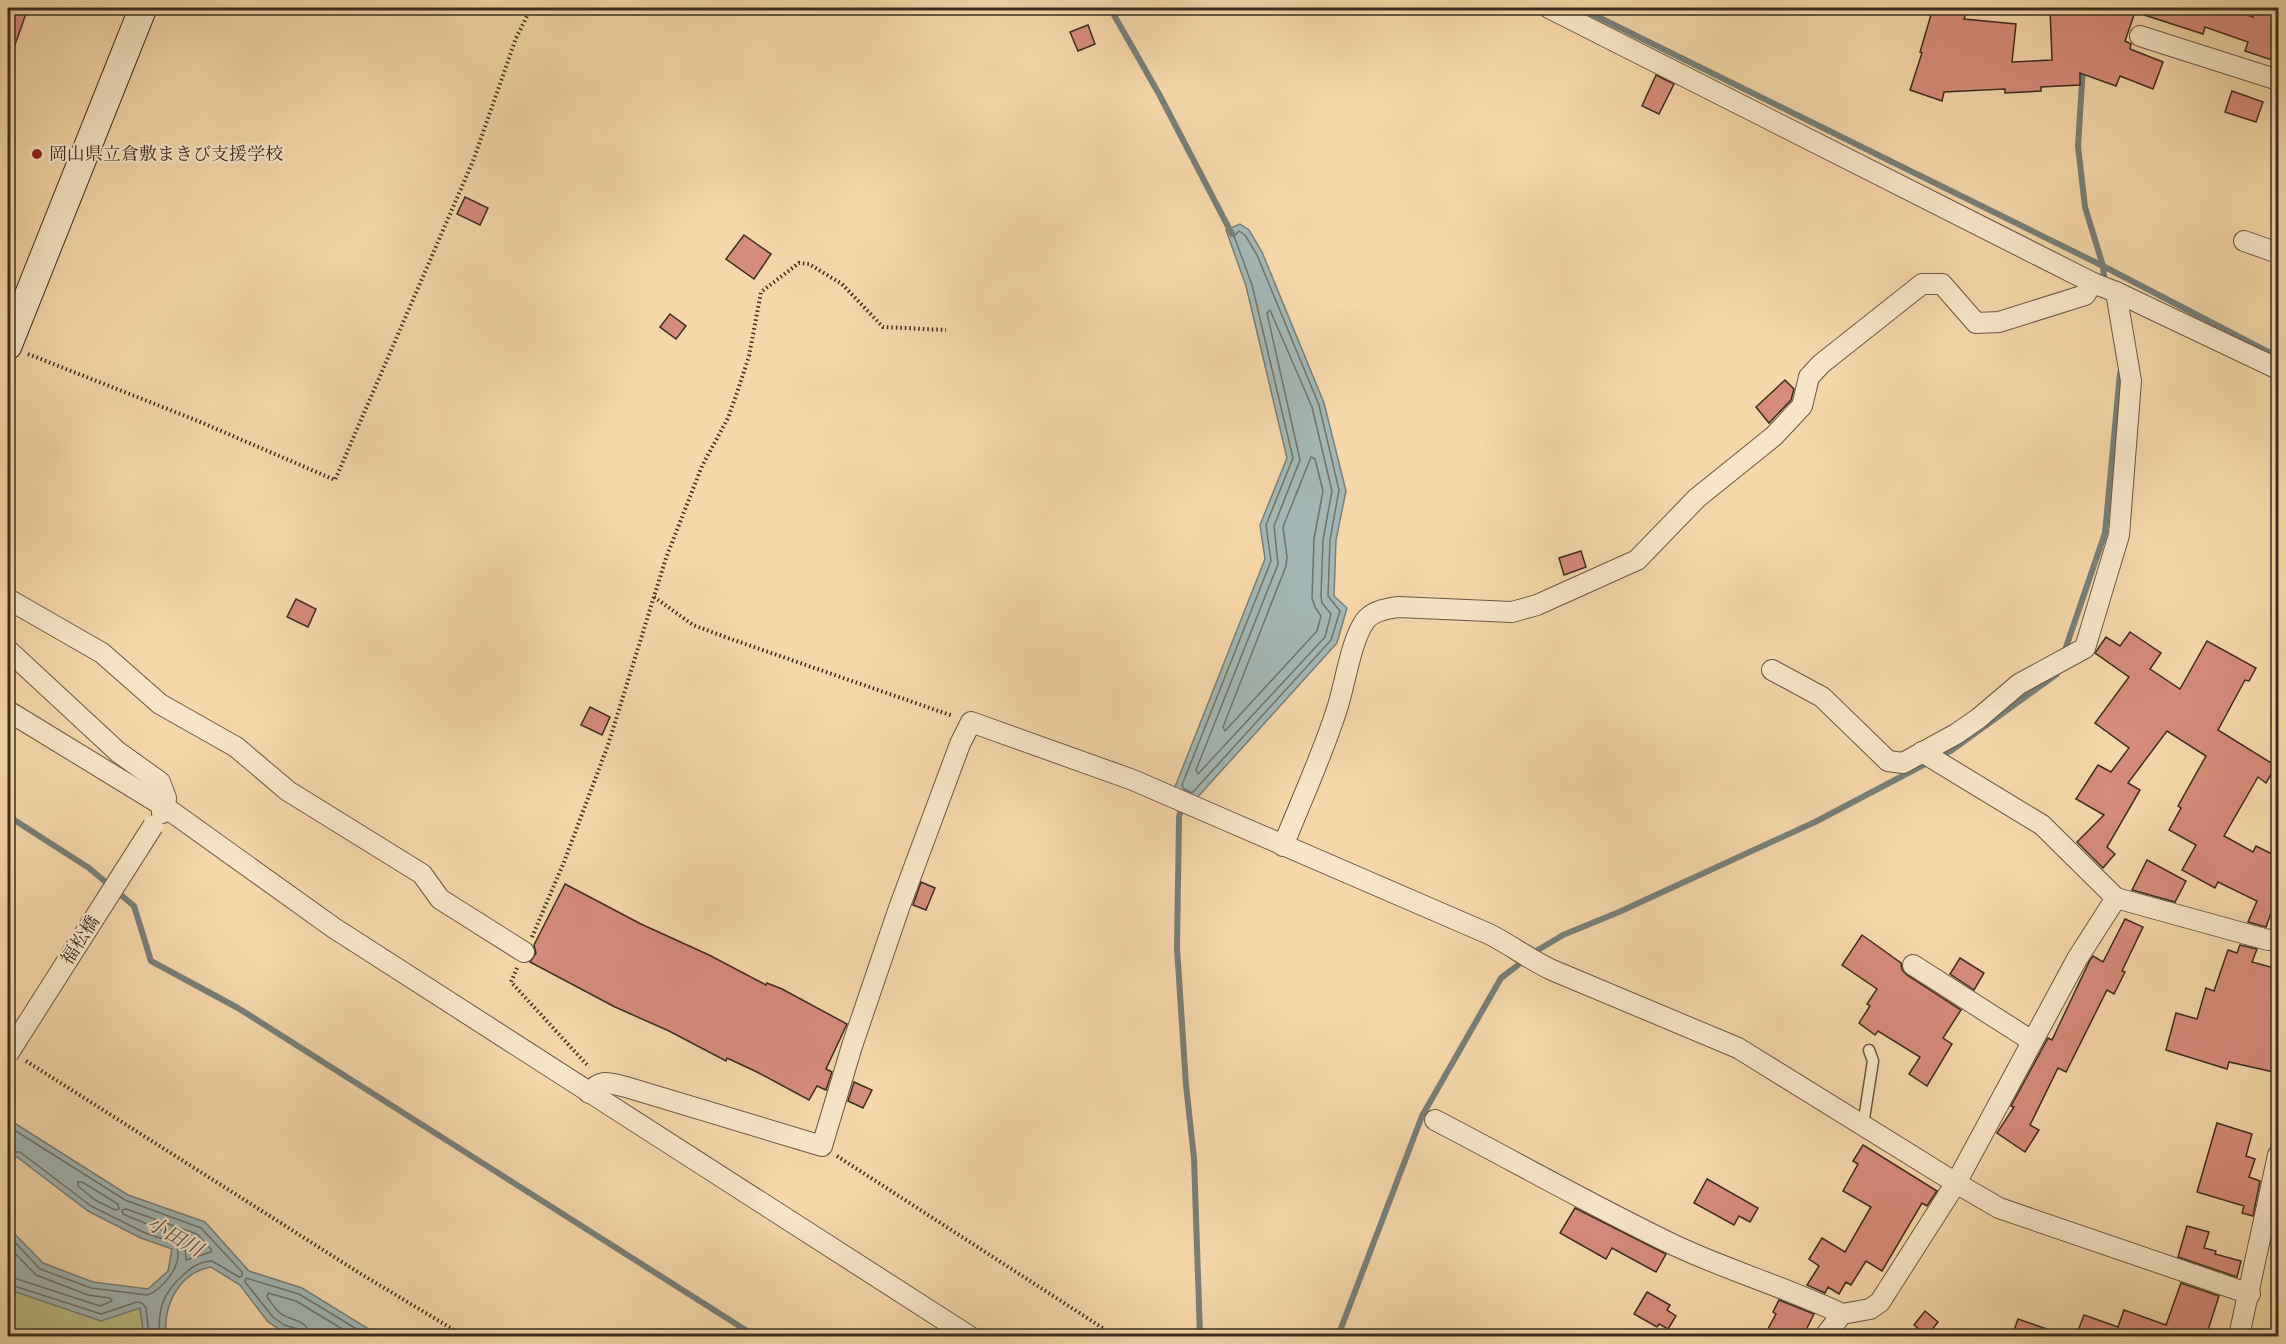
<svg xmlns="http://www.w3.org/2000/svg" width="2286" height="1344" viewBox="0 0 2286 1344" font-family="Cardo,'Noto Serif JP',serif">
<rect width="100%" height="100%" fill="#f5d7a9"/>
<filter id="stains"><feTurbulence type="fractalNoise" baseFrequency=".00333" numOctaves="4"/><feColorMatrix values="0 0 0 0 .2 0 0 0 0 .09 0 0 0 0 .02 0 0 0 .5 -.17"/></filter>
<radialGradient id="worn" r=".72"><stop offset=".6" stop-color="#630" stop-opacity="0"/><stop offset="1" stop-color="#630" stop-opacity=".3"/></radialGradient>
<polygon fill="#bdbe86" stroke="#7c7552" stroke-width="1.5" points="8,1288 57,1306 140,1308 144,1336 8,1336"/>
<g fill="#a2b7b4" stroke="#797f78" stroke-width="1.5">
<polygon points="1240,224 1249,230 1262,252 1324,403 1346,491 1336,540 1334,596 1347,608 1337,643 1194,801 1180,794 1175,787 1265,559 1260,525 1287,458 1246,286 1226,230"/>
<path d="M8,1119L128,1195L205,1222L249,1271L302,1288L380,1336H305L282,1331L268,1322L240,1285L211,1267C178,1273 163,1306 166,1336H144L140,1308L101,1321L10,1290L8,1288V1227L43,1263L93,1282L148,1289L168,1271L172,1249L141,1238L88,1211L17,1157L8,1158Z"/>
</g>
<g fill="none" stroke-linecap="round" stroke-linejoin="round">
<g stroke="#6f7269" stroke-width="1.5">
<polygon points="1239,231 1245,235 1257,255 1319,405 1339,490 1330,540 1328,596 1340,611 1331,640 1192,793 1184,789 1182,785 1271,561 1266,525 1293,458 1252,285 1234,236"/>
<polygon points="1270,310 1312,407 1332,491 1323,540 1321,596 1322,603 1331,614 1325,637 1198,774 1196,770 1278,564 1274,526 1300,460 1267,313"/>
<polygon points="1311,457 1315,459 1323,491 1314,539 1312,598 1315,607 1321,616 1317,631 1225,731 1223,727 1286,566 1287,557 1283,527"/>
<path d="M8,1126L125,1200L201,1228L242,1272V1276L239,1277L212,1261C198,1262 192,1267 182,1276C163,1293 157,1311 160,1336"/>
<path d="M8,1152H20L91,1206L143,1232L174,1243C188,1258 163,1291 147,1295L91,1288L40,1269L8,1235"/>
<polygon points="78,1182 82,1182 118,1204 119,1209 115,1210 95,1200 78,1186"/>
<polygon points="126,1209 197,1234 211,1249 211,1252 186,1260 185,1246 180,1238 123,1214 122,1210"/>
<polyline points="8,1246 36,1275 88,1295 110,1298 112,1301 100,1306 8,1276"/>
<polyline points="8,1284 101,1314 137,1302 142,1303 146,1308 149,1336"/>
<polyline points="302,1336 298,1329 284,1325 273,1317 245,1282 246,1278 299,1294 368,1336"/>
<path d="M309,1336C308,1318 291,1322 280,1313C275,1309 271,1302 267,1297L268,1293L296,1301L354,1336"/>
</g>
<g stroke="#797f78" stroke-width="6">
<polyline points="1110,8 1159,94 1232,234"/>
<polyline points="1580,8 2103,266 2278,357"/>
<polyline points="2083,67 2078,146 2085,207 2103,266 2104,276"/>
<polyline points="2064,653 2105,533 2120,373"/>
<polyline points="1182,804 1179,817 1177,948 1186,1085 1194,1158 1200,1336"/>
<polyline points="8,816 89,868 134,906 151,961 238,1008 755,1336"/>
<polyline points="1338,1336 1422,1116 1501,978 1538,950 1563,935 1619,912 1815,822 1952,750 2057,674 2059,669"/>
</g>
</g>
<g fill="#d68c7b" stroke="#3c2c1e" stroke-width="1.5">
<polygon points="8,8 28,8 10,59 8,58"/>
<polygon points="1933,8 1968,8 1964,19 2016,24 2012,62 2052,60 2050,8 2227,8 2253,17 2256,8 2278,8 2278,62 2245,51 2248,42 2205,27 2203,34 2135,12 2125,41 2131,44 2130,49 2163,62 2153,89 2120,76 2116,86 2080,73 2080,85 2041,87 2041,91 2005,93 2005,89 1944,92 1942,101 1910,90 1922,53 1920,52"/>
<polygon points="1088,25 1095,44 1078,51 1070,32"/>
<polygon points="1656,75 1674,84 1659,114 1642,106"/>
<polygon points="2232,91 2263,102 2256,122 2225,112"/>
<polygon points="465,197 488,208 480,225 457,214"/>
<polygon points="744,235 771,254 754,279 726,259"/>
<polygon points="670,314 686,326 676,339 660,327"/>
<polygon points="1785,380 1794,389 1791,400 1769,423 1756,407"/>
<polygon points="1581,551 1586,567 1564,575 1559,558"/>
<polygon points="296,599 316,609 308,627 287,617"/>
<polygon points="2130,632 2161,653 2150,669 2180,689 2207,641 2256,668 2249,681 2245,680 2218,730 2276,766 2266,783 2258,777 2224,836 2253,852 2256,846 2278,857 2278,894 2266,927 2248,922 2257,901 2218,882 2215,888 2182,870 2196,845 2169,830 2181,808 2178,806 2206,756 2167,731 2128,783 2140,790 2107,847 2115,854 2103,868 2077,842 2104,815 2076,799 2098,765 2111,772 2129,748 2095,723 2129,677 2095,653 2106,637 2120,646"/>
<polygon points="590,707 610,717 602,735 581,725"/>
<polygon points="2147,860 2186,881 2175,902 2132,890"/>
<polygon points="921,882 935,888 926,910 913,905"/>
<polygon points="565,884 641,924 709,955 766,985 767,983 782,989 847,1024 826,1069 832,1072 826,1090 817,1086 809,1100 757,1072 727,1058 726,1061 669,1031 615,1007 530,962 536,953 534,945"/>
<polygon points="2125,919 2143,927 2122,971 2125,972 2114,994 2107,990 2066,1072 2058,1068 2030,1125 2039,1130 2025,1152 1997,1133 2014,1107 2011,1106 2048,1038 2052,1040 2090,960 2093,956 2103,962"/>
<polygon points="1862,935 1901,963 1902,970 1907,975 1961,1010 1943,1038 1952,1044 1927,1086 1909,1074 1920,1057 1878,1031 1875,1035 1859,1023 1870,1006 1867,1004 1877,989 1842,965"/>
<polygon points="2240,945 2257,949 2252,962 2278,969 2278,1073 2229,1062 2227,1069 2166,1050 2176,1013 2197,1019 2206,988 2214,991 2228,950 2237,953"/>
<polygon points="1960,958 1984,973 1974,990 1950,974"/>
<polygon points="854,1082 872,1090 863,1108 848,1101"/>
<polygon points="2217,1123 2252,1134 2246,1156 2255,1159 2249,1177 2260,1181 2253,1216 2242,1213 2244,1206 2197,1192"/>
<polygon points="1863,1145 1937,1191 1927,1206 1922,1203 1882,1271 1866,1261 1851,1285 1846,1282 1839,1294 1828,1287 1825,1293 1807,1285 1819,1266 1809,1259 1822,1238 1845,1252 1871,1207 1843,1191 1858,1164 1853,1161"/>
<polygon points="1707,1179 1758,1208 1750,1222 1739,1216 1734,1225 1694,1203"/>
<polygon points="1575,1208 1666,1254 1656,1272 1612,1248 1606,1259 1560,1233"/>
<polygon points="2187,1226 2209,1232 2204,1248 2216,1251 2215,1254 2241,1261 2237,1277 2178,1257"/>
<polygon points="2181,1283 2219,1296 2206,1336 2076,1336 2084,1315 2118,1327 2124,1310 2166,1325"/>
<polygon points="1647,1292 1670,1305 1667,1310 1676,1316 1668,1329 1659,1324 1657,1327 1634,1314"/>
<polygon points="1779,1300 1814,1314 1803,1336 1764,1336 1776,1314 1773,1312"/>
<polygon points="1925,1311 1938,1322 1927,1336 1914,1325"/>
<polygon points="2018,1319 2061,1334 2061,1336 2012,1336"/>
</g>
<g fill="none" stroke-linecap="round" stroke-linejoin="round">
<g stroke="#6a5741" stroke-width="13">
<polyline id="lane" points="1863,1125 1873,1061 1869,1050"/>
</g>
<g stroke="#6a5741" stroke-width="22">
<g id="street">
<polyline points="1549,8 2093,283"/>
<polyline points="2140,36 2278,80"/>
<polyline points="2244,241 2278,253"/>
<polyline points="8,599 102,653 160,704 236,747 288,791 422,874 440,899 524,952"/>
<polyline points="8,650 118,752 160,782 166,798 165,807 162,813"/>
<polyline points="1772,670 1822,697 1888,761 1903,763 1956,734 1979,718 2019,684 2085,648 2119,535 2131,381 2116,292"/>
<polyline points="8,711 165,807 334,928 969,1336"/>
<polyline points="1922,752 2042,825 2116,898"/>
<path d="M1283,846C1301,801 1322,756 1337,709C1345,685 1351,640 1365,621C1372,611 1386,609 1398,607L1512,612L1537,605L1637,560L1697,498L1774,436L1802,406L1809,377L1821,364L1922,284H1942L1976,323L1999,322L2085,295L2093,283L2116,292L2278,369"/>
<polyline points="1913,965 2032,1041"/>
<path d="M589,1093C601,1078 609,1083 626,1087L822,1146L852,1046L899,908L960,744L971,722L1133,780L1489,934C1511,945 1530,960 1552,970L1738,1048L1956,1183L1999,1208L2250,1294"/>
<path d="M1435,1120C1514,1161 1593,1206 1674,1245C1729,1271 1788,1288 1842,1314"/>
<polyline points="1825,1336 1842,1314 1870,1309 1880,1302 1956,1183 2077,959 2116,898 2268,940 2278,938"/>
<polyline points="2239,1336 2278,1155"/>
</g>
</g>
<g stroke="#3c2c1e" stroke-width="29">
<polyline id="secondary" points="8,346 143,8"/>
</g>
<g stroke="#3c2c1e" stroke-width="4" stroke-dasharray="1.5 3" stroke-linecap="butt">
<polyline points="28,354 198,421 335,480 473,161 516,38 531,8"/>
<polyline points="654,597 693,625 728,638 953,716"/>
<polyline points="532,937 564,862 608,745 666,558 702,466 728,418 737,393 749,356 761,292 799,263 809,264 842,284 883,327 946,330"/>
<polyline points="517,968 511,982 589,1067"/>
<polyline points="26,1061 361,1274 464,1336"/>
<polyline points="837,1156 1115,1336"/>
</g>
<use href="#lane" stroke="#f8e5c7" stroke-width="10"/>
<use href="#street" stroke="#f8e5c7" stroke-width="20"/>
<use href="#secondary" stroke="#f8e5c7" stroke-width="27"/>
<g stroke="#6a5741" stroke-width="22" stroke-linecap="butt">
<polyline id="street-bridge" points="8,1054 153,826"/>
</g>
<use href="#street-bridge" stroke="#f8e5c7" stroke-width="20"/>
</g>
<circle fill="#8f2418" stroke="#f8e5c7" stroke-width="2" cx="37" cy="154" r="6"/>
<g text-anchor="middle" stroke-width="4.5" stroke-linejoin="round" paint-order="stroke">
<g font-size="18" fill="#3c2c1e" stroke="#f8e5c7" text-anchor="start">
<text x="49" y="160">岡山県立倉敷まきび支援学校</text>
</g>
<g font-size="18" fill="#3c2c1e" stroke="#f8e5c7">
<text transform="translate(80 940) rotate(-57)" y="6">福松橋</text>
</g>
<g font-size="20" font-style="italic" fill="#564f44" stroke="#f8e5c7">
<text transform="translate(175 1236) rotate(30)" y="7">小田川</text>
</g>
</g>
<rect width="2286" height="1344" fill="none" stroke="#f5d7a9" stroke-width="30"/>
<rect x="9" y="9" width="2268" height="1326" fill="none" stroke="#3c2c1e" stroke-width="3"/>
<rect x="15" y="15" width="2256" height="1314" fill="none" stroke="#3c2c1e" stroke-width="1.5"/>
<rect width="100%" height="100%" filter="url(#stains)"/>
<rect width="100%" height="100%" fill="url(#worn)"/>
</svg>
